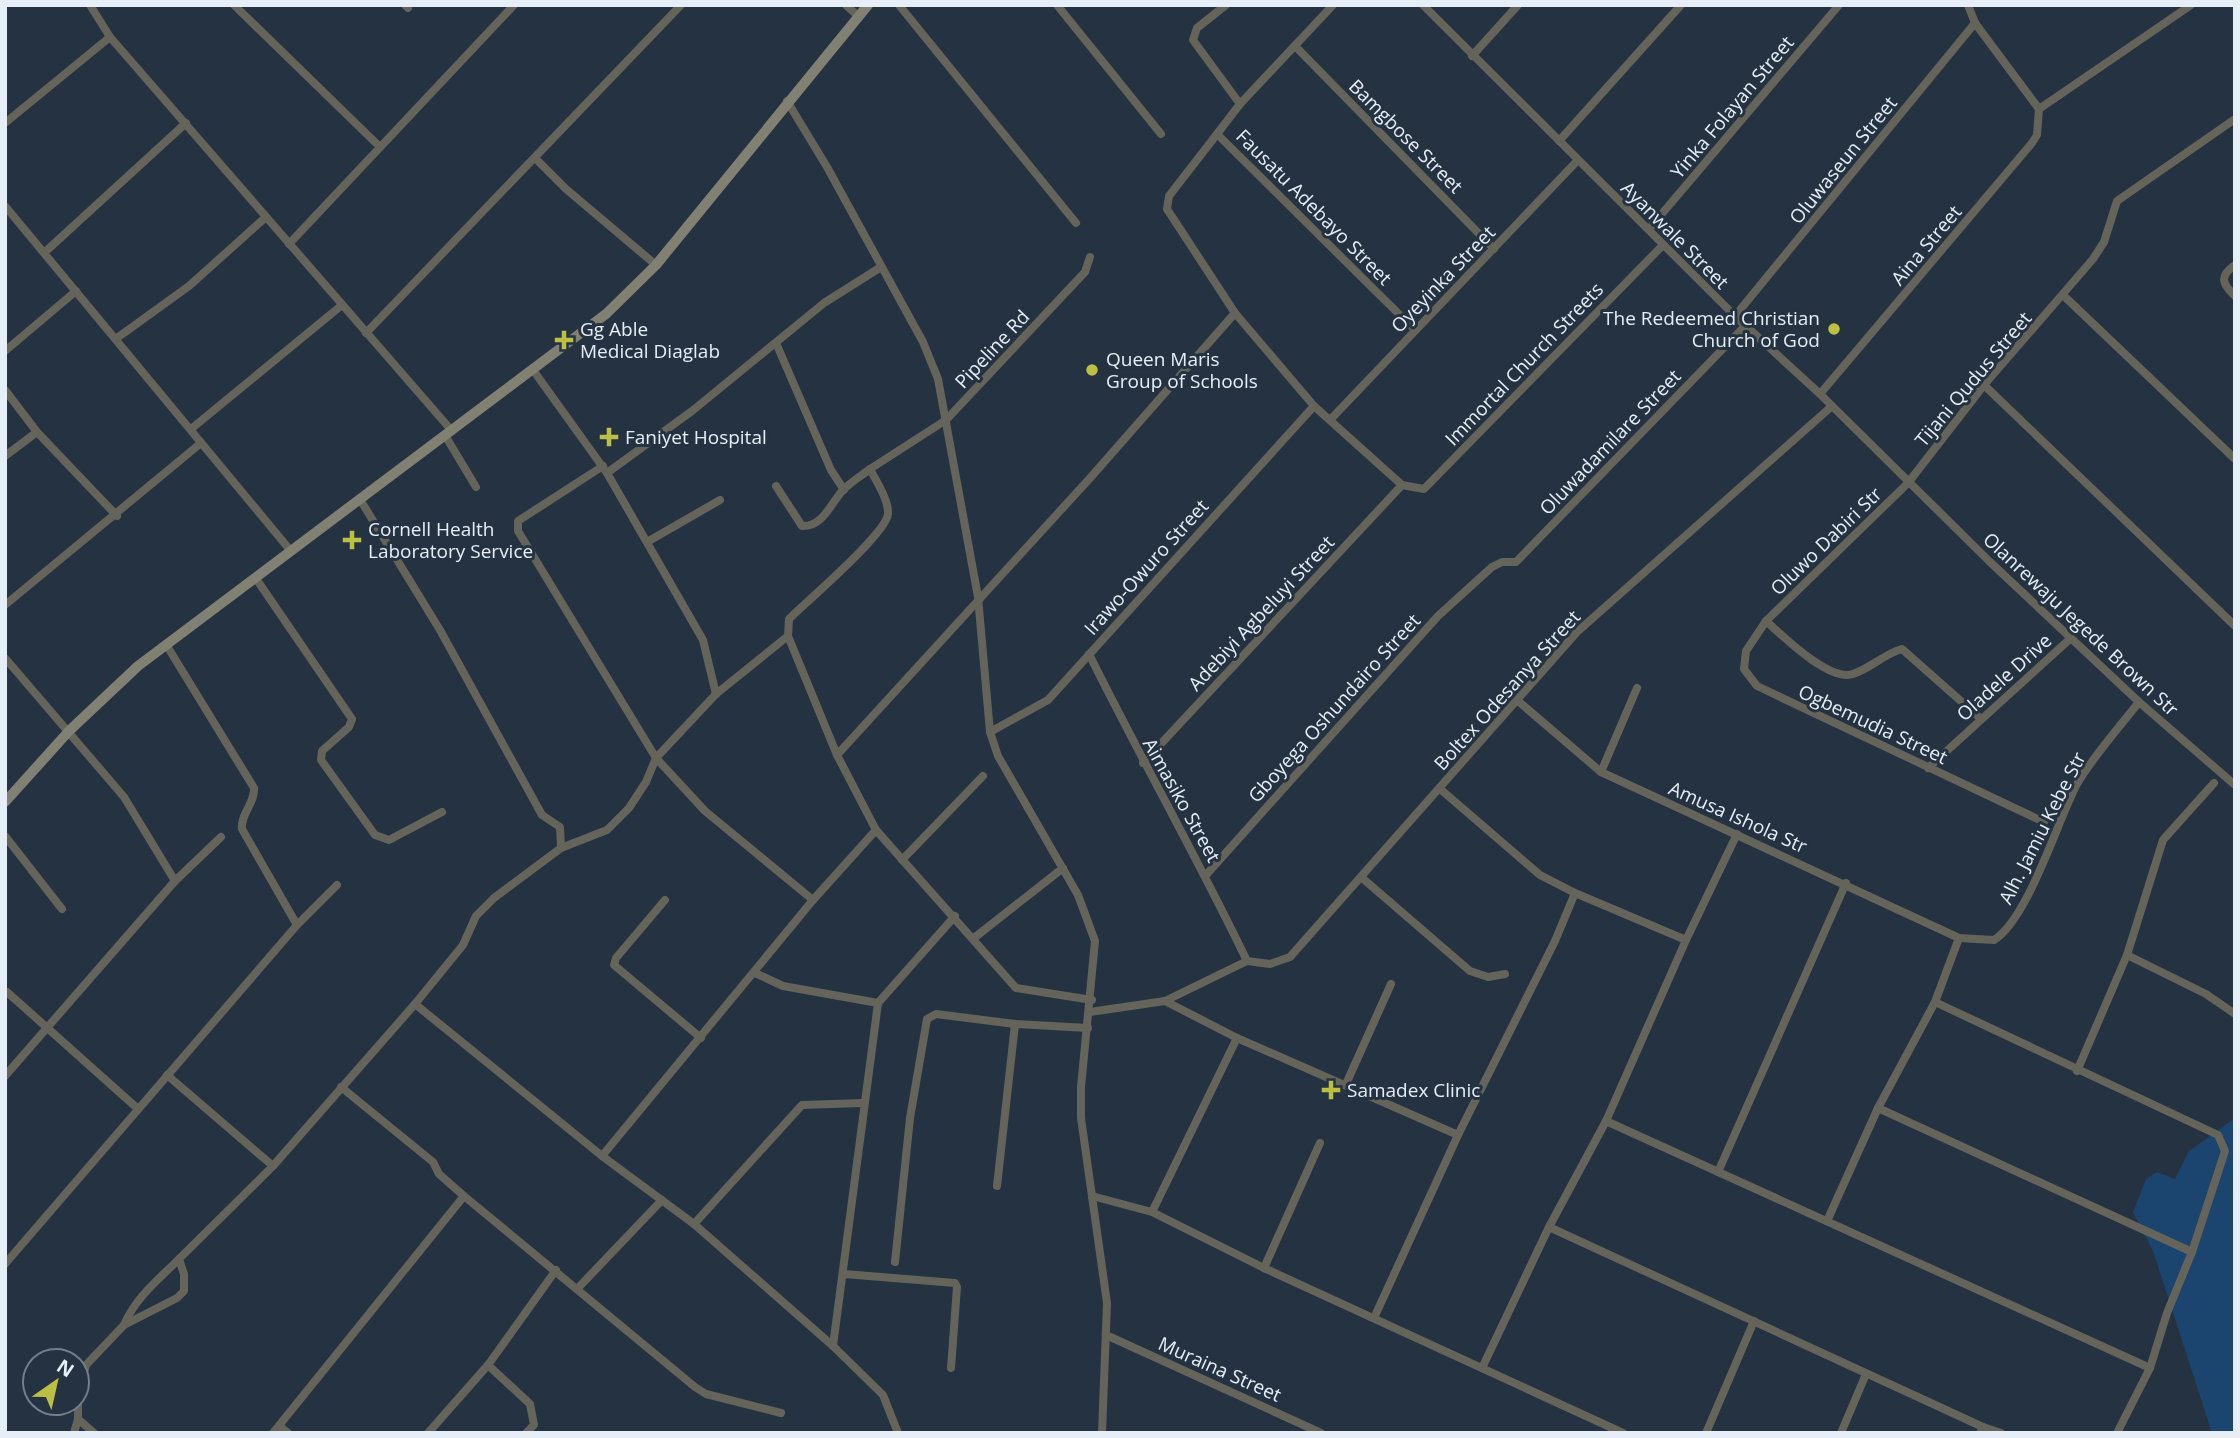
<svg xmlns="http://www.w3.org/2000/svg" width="2240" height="1438" viewBox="0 0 2240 1438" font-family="'Open Sans',sans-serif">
<rect width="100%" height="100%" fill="#253241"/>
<polygon fill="#1b446e" points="2235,1118 2235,1433 2212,1433 2153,1251 2133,1212 2146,1179 2157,1172 2175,1179 2189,1151"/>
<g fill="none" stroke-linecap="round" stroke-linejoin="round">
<g stroke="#64645b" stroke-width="8">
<polyline points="90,5 110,37 452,431"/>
<polyline points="234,5 380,147"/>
<polyline points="405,5 408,8"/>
<polyline points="846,5 859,17"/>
<polyline points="899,5 1076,223"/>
<polyline points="1057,5 1161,134"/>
<polyline points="1226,5 1197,28 1193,40 1240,104"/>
<polyline points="1333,5 1240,104 1217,134 1415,330"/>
<polyline points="1423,5 1735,316 1820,394 1989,561 2139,702 2235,785"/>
<polyline points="1968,5 1975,23 2039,109"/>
<polyline points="1295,46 1494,249"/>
<polyline points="1472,56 1518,5"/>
<polyline points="787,101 827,167 923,342 938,379 978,597 990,732 998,756 1078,895 1095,941 1081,1087 1081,1118 1107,1303 1102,1433"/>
<polyline points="2039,109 2191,5"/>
<polyline points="5,123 110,37"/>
<polyline points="1217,134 1169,196 1167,209 1235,313 1314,406 1402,485 1424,489 1663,245"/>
<polyline points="1559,141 1681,5"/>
<polyline points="536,159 566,189 656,265"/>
<polyline points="5,206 290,550"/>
<polyline points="1649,229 1839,5"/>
<polyline points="289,244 514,5"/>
<polyline points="45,252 186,123"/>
<path d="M2235,265C2219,276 2222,284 2235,296"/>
<polyline points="2064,296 2235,459"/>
<polyline points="1735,316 1975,23"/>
<polyline points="366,333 681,5"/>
<polyline points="117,338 189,286 266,217"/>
<polyline points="776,343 831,470 844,490"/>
<polyline points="5,351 76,291"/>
<polyline points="533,370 607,473 703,640 716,694"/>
<polyline points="1984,385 2235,626"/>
<polyline points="5,390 37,432 117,516"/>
<polyline points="1820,394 2032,143 2037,135 2039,109"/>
<polyline points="1330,420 1578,160"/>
<polyline points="191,429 342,305"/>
<polyline points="446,437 476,487"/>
<polyline points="5,456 37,432"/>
<polyline points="603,466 518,521 518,531 656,758 705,811 813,900"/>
<polyline points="607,473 692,411 824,303 881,267"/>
<path d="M776,486L802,526C823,527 831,503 843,490C851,482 861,476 870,469"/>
<polyline points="361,501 440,630 542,815 560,827 561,848"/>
<polyline points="647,542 720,500"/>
<polyline points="257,580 352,719 349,727 322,751 321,760 375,835 389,840 442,812"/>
<polyline points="5,605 201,443"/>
<path d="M1766,621C1783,636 1829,682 1853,674C1871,668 1884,654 1902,649L1980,718"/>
<polyline points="788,636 837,755 876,830 1016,988 1092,1000"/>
<path d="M167,646L254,788C255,803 240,815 242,829L297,925"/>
<path d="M1089,654C1140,757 1197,857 1247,961"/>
<polyline points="5,658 124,797 175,881"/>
<path d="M1518,701L1601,772L1959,938L1994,940C2028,919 2057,822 2077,784C2094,755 2118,729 2139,702"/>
<polyline points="990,732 1048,700 1314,406"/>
<polyline points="837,755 1091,477 1235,313"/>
<polyline points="1143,763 1402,485"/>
<polyline points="1928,768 2071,638"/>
<polyline points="1601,772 1637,688"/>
<polyline points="1439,788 1540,875 1575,893"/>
<polyline points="2044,822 1757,686 1744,669 1746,651 1766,621 1908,483 1984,385 2093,259 2104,242 2117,201 2235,119"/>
<polyline points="5,836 62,909"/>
<polyline points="902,860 983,776"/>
<polyline points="1206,875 1438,616 1492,567 1502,562 1516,562 1745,326"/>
<polyline points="1361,877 1470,971 1488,977 1505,974"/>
<polyline points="665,900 616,958 614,965 701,1038"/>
<polyline points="974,938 1063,868"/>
<polyline points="1959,938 1935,1002 1878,1108 2192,1252 2167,1313 2150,1368"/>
<polyline points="1686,940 1737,834"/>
<polyline points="2127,955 2206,994 2235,1014"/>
<polyline points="1247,961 1270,964 1290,957 1577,632 1832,406"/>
<polyline points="755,973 783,986 878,1003 955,916"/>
<polyline points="7,992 137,1108"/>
<polyline points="1165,1001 1247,961"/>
<polyline points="1935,1002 2218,1135 2225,1151 2192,1252"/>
<polyline points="415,1004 602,1156 694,1224 833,1346 883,1395 898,1433"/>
<polyline points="1090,1012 1165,1001 1237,1038 1458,1135"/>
<polyline points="2077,1071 2127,955 2163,840 2214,783"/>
<polyline points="167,1075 273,1166"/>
<polyline points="5,1076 175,881 221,837"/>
<polyline points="1346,1084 1391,984"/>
<polyline points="341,1087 433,1162 439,1174 464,1196 695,1387 706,1394 781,1413"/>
<polyline points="602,1156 813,900 876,830"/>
<polyline points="1718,1172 1846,883"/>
<polyline points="997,1186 1015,1024"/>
<polyline points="1092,1196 1152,1212 1264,1268 1623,1433"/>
<polyline points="1152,1212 1237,1038"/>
<polyline points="1827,1221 1878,1108"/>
<polyline points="694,1224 802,1105 862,1103"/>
<polyline points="895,1262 910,1118 927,1019 936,1014 1015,1024 1088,1028"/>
<polyline points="5,1264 297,925 337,885"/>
<polyline points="1264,1268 1320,1143"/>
<polyline points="844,1274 955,1283 957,1287 951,1368"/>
<polyline points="578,1288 662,1200"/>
<polyline points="1374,1318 1458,1135 1555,941 1575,893 1686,940 1606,1121"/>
<path d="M124,1325C136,1297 158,1280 179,1259"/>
<polyline points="1106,1335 1321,1433"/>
<polyline points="833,1346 878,1003"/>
<polyline points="488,1365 530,1404 534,1425 526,1433"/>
<polyline points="1482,1368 1549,1227"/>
<polyline points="279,1426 288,1433"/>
<polyline points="1983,1427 2001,1433"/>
<polyline points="74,1433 78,1419"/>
<path d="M94,1433L78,1419V1396L86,1365L124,1325L177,1298L184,1291V1274L179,1259L273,1166L415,1004L463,945L476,916L494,898L561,848L607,830L629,808L646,782L656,758L716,694L788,636L789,619C807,601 886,534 888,514C889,500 876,481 870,469L946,420L1085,272L1090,257"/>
<polyline points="273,1433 464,1196"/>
<polyline points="428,1433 488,1365 556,1270"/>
<polyline points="1706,1433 1754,1321"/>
<polyline points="1841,1433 1866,1374"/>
<polyline points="1980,1433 1983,1427 1549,1227 1606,1121 2150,1368 2117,1433"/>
</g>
<polyline stroke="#808172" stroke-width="10" points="5,802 69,731 138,666 606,314 656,265 868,5"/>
</g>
<g fill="#bbc044" stroke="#253241" stroke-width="2.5">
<circle cx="1834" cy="329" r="7"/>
<path d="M560.5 329.5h7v7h7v7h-7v7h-7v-7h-7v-7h7z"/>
<circle cx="1092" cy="370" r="7"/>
<path d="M605.5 426.5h7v7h7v7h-7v7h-7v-7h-7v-7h7z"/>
<path d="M348.5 529.5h7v7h7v7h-7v7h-7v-7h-7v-7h7z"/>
<path d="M1327.5 1079.5h7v7h7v7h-7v7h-7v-7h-7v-7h7z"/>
</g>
<g text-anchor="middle" stroke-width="6" stroke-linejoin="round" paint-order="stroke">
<g font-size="19" fill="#e6eff8" stroke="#253241">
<text transform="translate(1732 107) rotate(-50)" y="7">Yinka Folayan Street</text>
<text transform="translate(1406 136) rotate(45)" y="7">Bamgbose Street</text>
<text transform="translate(1843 160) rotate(-51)" y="7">Oluwaseun Street</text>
<text transform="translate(1314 207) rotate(45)" y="7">Fausatu Adebayo Street</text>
<text transform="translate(1675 235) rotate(45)" y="7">Ayanwale Street</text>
<text transform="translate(1926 245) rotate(-50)" y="7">Aina Street</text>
<text transform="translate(1443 279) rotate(-46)" y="7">Oyeyinka Street</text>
<text transform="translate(992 349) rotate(-47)" y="7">Pipeline Rd</text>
<text transform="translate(1524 364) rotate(-46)" y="7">Immortal Church Streets</text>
<text transform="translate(1973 379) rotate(-50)" y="7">Tijani Qudus Street</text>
<text transform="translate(1610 442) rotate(-46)" y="7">Oluwadamilare Street</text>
<text transform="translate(1826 541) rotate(-44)" y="7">Oluwo Dabiri Str</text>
<text transform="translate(1146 567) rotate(-48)" y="7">Irawo-Owuro Street</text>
<text transform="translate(1261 613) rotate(-47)" y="7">Adebiyi Agbeluyi Street</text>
<text transform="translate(2081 624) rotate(43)" y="7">Olanrewaju Jegede Brown Str</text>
<text transform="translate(2004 677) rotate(-42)" y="7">Oladele Drive</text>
<text transform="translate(1507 690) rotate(-48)" y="7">Boltex Odesanya Street</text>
<text transform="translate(1334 708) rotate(-48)" y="7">Gboyega Oshundairo Street</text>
<text transform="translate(1873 724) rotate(25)" y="7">Ogbemudia Street</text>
<text transform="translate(1182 800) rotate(61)" y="7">Aimasiko Street</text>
<text transform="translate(1738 817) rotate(24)" y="7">Amusa Ishola Str</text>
<text transform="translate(2042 828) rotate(-63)" y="7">Alh. Jamiu Kebe Str</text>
<text transform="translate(1220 1369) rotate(24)" y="7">Muraina Street</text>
</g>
<g font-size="19" fill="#e6eff8" stroke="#253241" text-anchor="start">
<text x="1820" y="325" text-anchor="end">The Redeemed Christian<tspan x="1820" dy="22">Church of God</tspan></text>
<text x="580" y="336">Gg Able<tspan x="580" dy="22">Medical Diaglab</tspan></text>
<text x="1106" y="366">Queen Maris<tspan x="1106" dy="22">Group of Schools</tspan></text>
<text x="625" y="444">Faniyet Hospital</text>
<text x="368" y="536">Cornell Health<tspan x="368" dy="22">Laboratory Service</tspan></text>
<text x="1347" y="1097">Samadex Clinic</text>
</g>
</g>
<rect width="2240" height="1438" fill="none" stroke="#e6eff8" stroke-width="14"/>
<g transform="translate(56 1382) rotate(34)"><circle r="33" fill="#253241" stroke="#727e8a" stroke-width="2"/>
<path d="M0-5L12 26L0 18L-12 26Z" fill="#bbc044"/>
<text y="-10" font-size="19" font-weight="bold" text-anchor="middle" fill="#e6eff8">N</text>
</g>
</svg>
